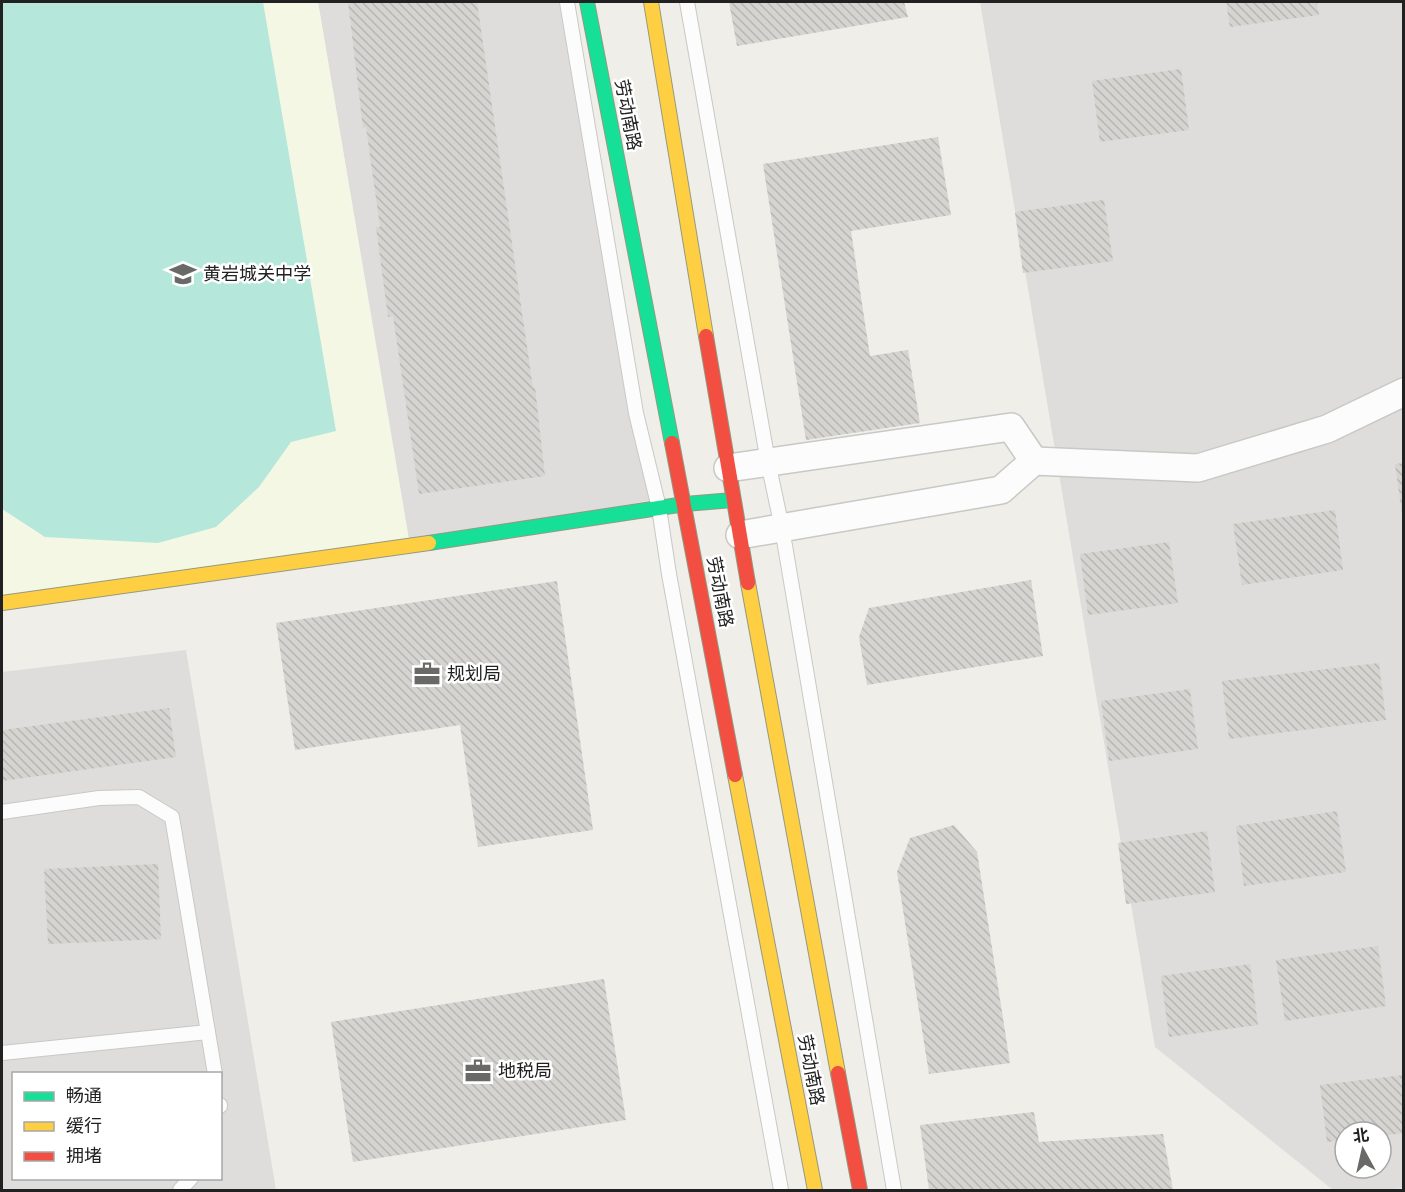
<svg xmlns="http://www.w3.org/2000/svg" width="1405" height="1192" viewBox="0 0 1405 1192" font-family="'DM Sans','Noto Sans SC',sans-serif">
<defs>
<pattern id="building-back-hatch" width="6" height="6" patternUnits="userSpaceOnUse" patternTransform="scale(1.5)"><rect width="6" height="6" fill="#d6d4d0"/><path d="M-1 5l2 2M0 0l6 6M5-1l2 2" fill="none" stroke="#b7b6b2"/></pattern>
</defs>
<rect width="100%" height="100%" fill="#efeee9"/>
<g fill="#dedddb" fill-rule="evenodd">
<polygon points="318,2 567,2 651,500 410,546"/>
<path d="M980,2H1403V1188L1385,1190H1333L1155,1047ZM1345,1132H1381V1168H1345Z"/>
<path d="M186,650L276,1190H2V672ZM14,1074H220V1178H14Z"/>
</g>
<polygon fill="#f5f7e5" points="2,2 318,2 410,546 2,603"/>
<polygon fill="#b5e7da" points="2,2 263,2 336,431 291,442 259,487 216,527 158,543 45,537 2,509"/>
<g fill="url(#building-back-hatch)">
<polygon points="348,2 477,2 533,388 535,387 545,476 419,494 393,316 388,317 376,227 380,227 366,127 363,128"/>
<polygon points="729,2 904,2 908,17 737,46"/>
<polygon points="1226,2 1317,2 1319,15 1230,27"/>
<polygon points="1181,69 1189,130 1100,142 1092,81"/>
<polygon points="938,137 951,215 851,231 870,356 908,350 920,423 806,440 763,164"/>
<polygon points="1104,200 1113,261 1023,273 1015,212"/>
<polygon points="1404,463 1404,513 1402,514 1395,464"/>
<polygon points="1335,510 1343,570 1242,585 1233,524"/>
<polygon points="1169,542 1178,603 1088,615 1080,554"/>
<polygon points="1031,580 1043,656 867,685 859,637 869,608"/>
<polygon points="557,581 593,830 478,847 460,725 295,750 276,623"/>
<polygon points="1379,663 1386,720 1229,739 1222,681"/>
<polygon points="1190,689 1198,749 1109,761 1101,701"/>
<polygon points="169,708 176,757 2,781 2,730"/>
<polygon points="1337,811 1346,872 1244,886 1236,826"/>
<polygon points="954,825 977,852 1010,1063 929,1074 897,872 910,838"/>
<polygon points="1207,831 1215,892 1126,904 1118,843"/>
<polygon points="158,864 161,939 48,944 44,869"/>
<polygon points="1378,946 1386,1006 1285,1021 1276,960"/>
<polygon points="1250,964 1258,1025 1169,1037 1161,976"/>
<polygon points="604,979 626,1120 353,1162 331,1022"/>
<polygon points="1404,1075 1404,1133 1381,1136 1381,1132 1345,1132 1345,1140 1327,1142 1320,1085"/>
<polygon points="1034,1112 1039,1142 1163,1134 1173,1190 929,1190 920,1125"/>
</g>
<g fill="none" stroke-linecap="round" stroke-linejoin="round">
<g stroke="#c8c8c5" stroke-width="16">
<g id="lane">
<polyline points="567,2 636,413 659,508 669,574 781,1190"/>
<polyline points="687,2 768,462 782,528 894,1190"/>
<polyline points="2,812 99,798 139,797 172,817 215,1074"/>
<polyline points="2,1053 208,1032"/>
<polyline points="220,1105 220,1106"/>
<polyline points="180,1190 191,1178"/>
</g>
</g>
<g stroke="#c8c8c5" stroke-width="30">
<g id="street">
<polyline points="728,468 1011,427 1034,461"/>
<polyline points="740,535 1001,490 1034,461 1198,468 1327,429 1404,392"/>
</g>
</g>
<g stroke="#949a80" stroke-width="16">
<g id="fast">
<polyline points="587,2 672,443"/>
<polyline points="429,543 685,504 733,500"/>
</g>
</g>
<g stroke="#949a80" stroke-width="16">
<g id="slow">
<polyline points="651,2 706,336"/>
<polyline points="748,583 838,1073"/>
<polyline points="2,603 429,543"/>
<polyline points="735,775 815,1190"/>
</g>
</g>
<g stroke="#949a80" stroke-width="16">
<g id="jam">
<polyline points="706,336 748,583"/>
<polyline points="672,443 735,775"/>
<polyline points="838,1073 860,1190"/>
</g>
</g>
<use href="#lane" stroke="#fdfcfc" stroke-width="14"/>
<use href="#street" stroke="#fdfcfc" stroke-width="27"/>
<use href="#fast" stroke="#16e098" stroke-width="14"/>
<use href="#slow" stroke="#ffcf43" stroke-width="14"/>
<use href="#jam" stroke="#f24e42" stroke-width="14"/>
</g>
<defs>
<g id="school-bare" transform="scale(2.07)"><path d="M0-5L7-2L0 1L-7-2ZM-4 1L0 2.5L4 1V4Q0 6-4 4Z" fill="#696967" stroke="#fff" stroke-width="2.5" paint-order="stroke"/></g>
<g id="office-bare" transform="scale(2.07)"><path d="M-6-3h4V-5.5h4V-3h4V5H-6ZM-1-4.5V-3h2v-1.5ZM-6 0V1H6V0Z" fill="#696967" stroke="#fff" stroke-width="2.5" paint-order="stroke"/></g>
</defs>
<g fill-rule="evenodd">
<use href="#school-bare" x="183" y="274"/>
<use href="#office-bare" x="427" y="674"/>
<use href="#office-bare" x="478" y="1071"/>
</g>
<g text-anchor="middle" stroke-width="5" stroke-linejoin="round" paint-order="stroke">
<g font-size="18" fill="#212121" stroke="#fff">
<text transform="translate(628 115) rotate(79)" y="6">劳动南路</text>
<text transform="translate(720 592) rotate(79)" y="6">劳动南路</text>
<text transform="translate(811 1070) rotate(79)" y="6">劳动南路</text>
</g>
<g font-size="18" fill="#212121" stroke="#fff" text-anchor="start">
<text x="203" y="280">黄岩城关中学</text>
<text x="447" y="680">规划局</text>
<text x="498" y="1077">地税局</text>
</g>
</g>
<rect width="1405" height="1192" fill="none" stroke="#212121" stroke-width="6"/>
<rect x="12" y="1072" width="210" height="108" fill="#ffffff" stroke="#a6a6a6" stroke-width="1.5"/>
<rect x="24" y="1092" width="30" height="9" fill="#16e098" stroke="#a6a6a6" stroke-width="1.5"/>
<text x="66" y="1102" font-size="18" fill="#212121">畅通</text>
<rect x="24" y="1122" width="30" height="9" fill="#ffcf43" stroke="#a6a6a6" stroke-width="1.5"/>
<text x="66" y="1132" font-size="18" fill="#212121">缓行</text>
<rect x="24" y="1152" width="30" height="9" fill="#f24e42" stroke="#a6a6a6" stroke-width="1.5"/>
<text x="66" y="1162" font-size="18" fill="#212121">拥堵</text>
<g transform="translate(1363 1150) rotate(352)"><circle r="28" fill="#ffffff" stroke="#a6a6a6" stroke-width="1.5"/>
<path d="M0-4.5L10 22L0 15L-10 22Z" fill="#696967"/>
<text y="-9" font-size="16" font-weight="bold" text-anchor="middle" fill="#212121">北</text>
</g>
</svg>
